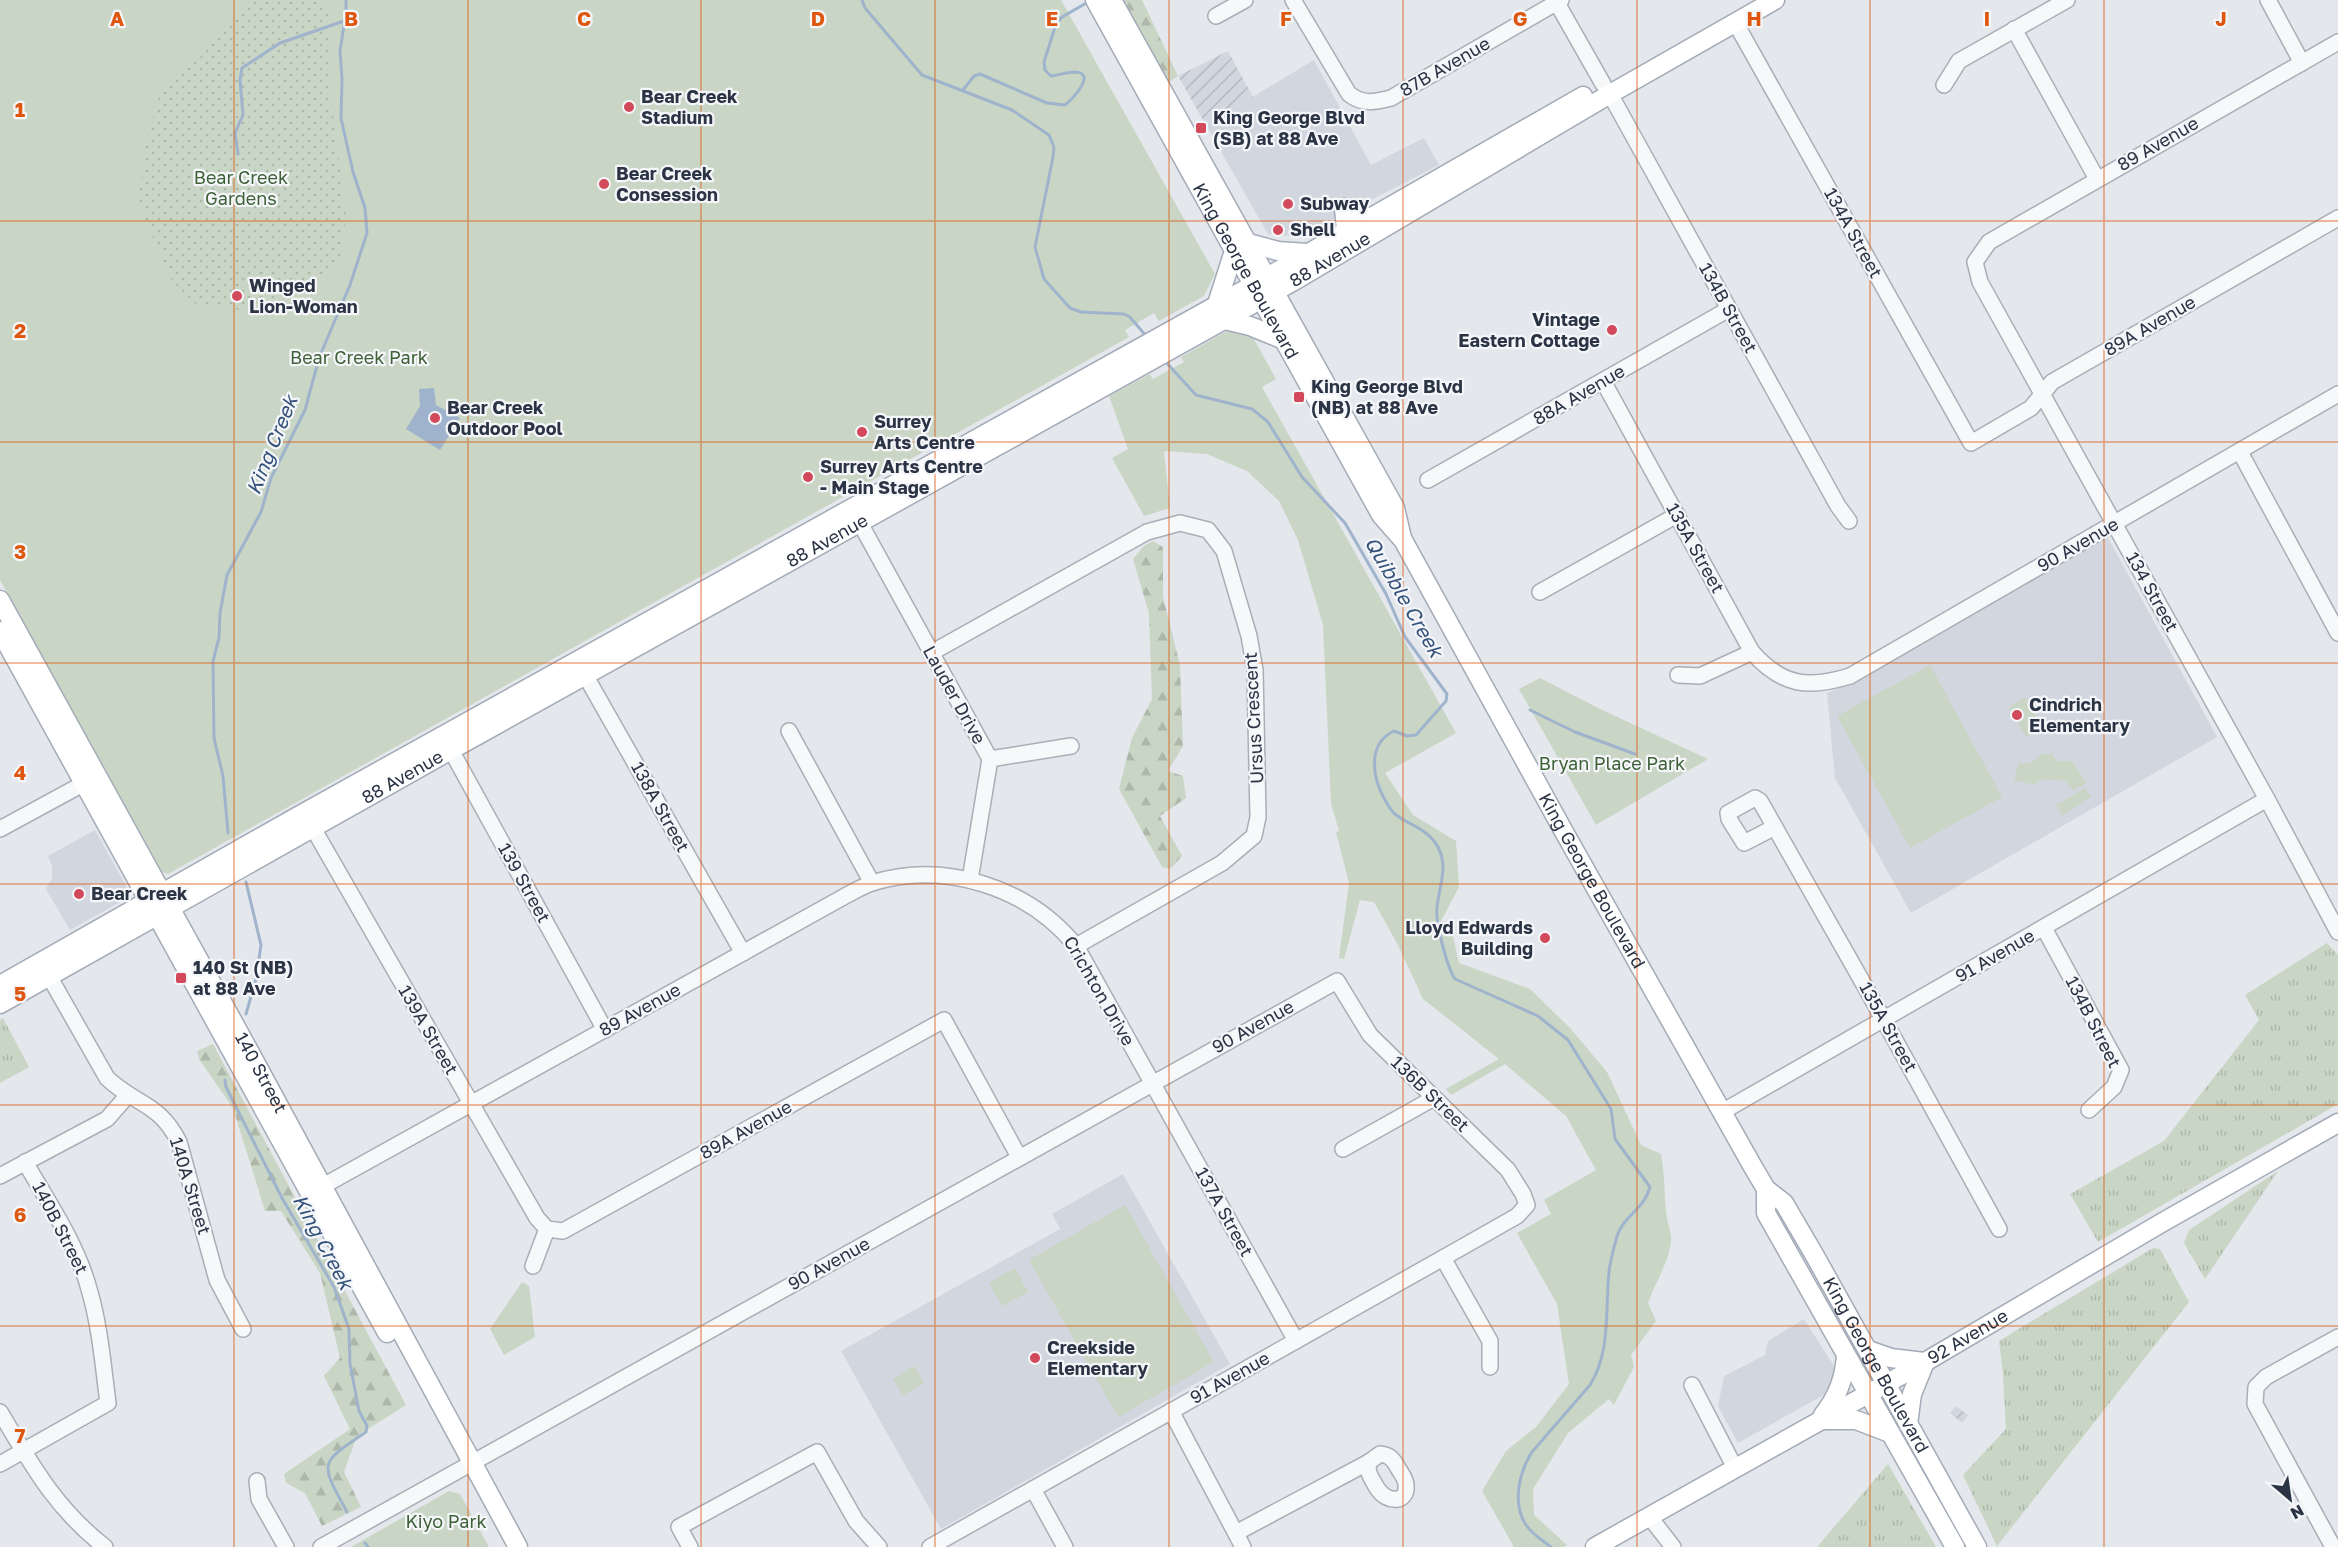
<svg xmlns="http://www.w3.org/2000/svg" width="2338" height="1547" viewBox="0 0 2338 1547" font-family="'Golos Text',sans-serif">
<defs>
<pattern id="industrial-furrows" width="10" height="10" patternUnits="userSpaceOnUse" patternTransform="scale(1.5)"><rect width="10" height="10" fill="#d2d6de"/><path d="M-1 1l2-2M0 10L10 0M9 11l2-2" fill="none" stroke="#b4b8c0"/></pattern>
<pattern id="grass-tufts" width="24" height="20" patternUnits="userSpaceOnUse" patternTransform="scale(1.5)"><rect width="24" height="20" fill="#c9d6c5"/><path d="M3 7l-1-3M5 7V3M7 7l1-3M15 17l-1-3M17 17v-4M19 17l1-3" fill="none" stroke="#adb8ab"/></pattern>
<pattern id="forest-firs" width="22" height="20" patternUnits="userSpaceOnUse" patternTransform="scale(1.5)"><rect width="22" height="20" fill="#c9d6c5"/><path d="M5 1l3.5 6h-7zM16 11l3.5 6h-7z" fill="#adb8ab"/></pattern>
<pattern id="garden-dots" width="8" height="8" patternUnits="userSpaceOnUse" patternTransform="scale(1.5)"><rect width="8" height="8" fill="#c9d6c5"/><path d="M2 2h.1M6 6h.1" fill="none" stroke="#adb8ab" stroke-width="1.8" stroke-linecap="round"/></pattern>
</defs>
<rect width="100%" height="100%" fill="#e4e7ec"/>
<g fill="#d2d6de">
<polygon points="1314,60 1371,165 1424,138 1439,165 1299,237 1268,234 1206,125"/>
<polygon points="2107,536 2217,737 1911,913 1835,778 1827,693 1853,683"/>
<polygon points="95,830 130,893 129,897 70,930 46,889 52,878 52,866 48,856"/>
<polygon points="1123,1174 1230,1364 941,1529 841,1351 1060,1229 1052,1214"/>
<polygon points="1804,1319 1835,1368 1834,1383 1827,1393 1738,1443 1718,1406 1724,1376 1765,1355 1768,1341"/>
</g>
<g fill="url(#industrial-furrows)">
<polygon points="1228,51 1253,97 1206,125 1178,76"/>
<polygon points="1956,1406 1968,1415 1962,1423 1950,1413"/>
</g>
<g fill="url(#grass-tufts)">
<polygon points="2327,943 2338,955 2338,1104 2098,1242 2070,1194 2164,1141 2259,1020 2245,995"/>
<polygon points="3,1018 29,1067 0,1083 0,1020"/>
<polygon points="2278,1171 2205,1279 2184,1243 2189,1230"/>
<polygon points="2153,1248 2160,1249 2189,1302 1997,1546 1963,1475 2006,1429 2003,1375 1999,1341"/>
<polygon points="1888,1464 1936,1547 1817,1547"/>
</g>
<g fill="url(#forest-firs)">
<polygon points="1122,0 1142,0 1178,76 1167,83"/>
<polygon points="1153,541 1163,547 1163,597 1180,665 1183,746 1168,771 1183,776 1186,798 1160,816 1182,856 1170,869 1162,867 1119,789 1132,738 1152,699 1149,613 1133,559 1144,546"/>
<polygon points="213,1044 406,1405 357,1436 344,1472 361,1507 322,1526 305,1493 286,1483 284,1474 350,1429 324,1376 340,1358 320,1273 281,1211 265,1211 233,1108 199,1059 197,1051"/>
</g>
<g fill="#c9d6c5">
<polygon points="0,0 1061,0 1215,274 1204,296 1159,321 1154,313 1125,330 1129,337 168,874 162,872 0,580"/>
<path d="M1227,331L1251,334L1276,379L1262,387L1456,733L1385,773L1413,815L1456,841L1459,887L1441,921L1450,923L1459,963L1530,989L1570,1028L1607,1072L1641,1145L1661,1154C1665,1176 1664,1197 1667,1219C1669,1227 1672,1235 1671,1242C1668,1264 1655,1283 1648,1303L1656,1321L1631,1355L1634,1367L1614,1405L1609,1399L1568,1433L1533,1489L1534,1515L1567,1545L1564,1547H1514L1482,1491L1506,1451L1536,1427L1569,1384L1557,1304L1517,1233L1551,1214L1544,1200L1596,1170L1566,1116L1505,1064L1451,1095L1446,1089L1499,1059L1423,999L1398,945L1374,902L1360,900L1344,959L1339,958L1349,883L1336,832L1339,831L1331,803L1323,625L1298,540L1279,501L1247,471L1207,454L1164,451L1170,508L1144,516L1112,458L1128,449L1109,396L1150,374L1153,379L1184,362L1181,357Z"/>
<polygon points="1930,665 2002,797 1910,848 1837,716"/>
<polygon points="1540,678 1600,709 1708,759 1596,825 1519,689"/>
<polygon points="2026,697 2043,727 2026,737 2009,707"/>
<polygon points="2043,754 2052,754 2056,761 2072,761 2087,783 2073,791 2065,781 2042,779 2035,785 2014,780 2019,763 2030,763"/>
<polygon points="2085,788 2091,797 2062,815 2056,805"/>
<polygon points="1125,1205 1214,1362 1118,1417 1029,1260"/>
<polygon points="1015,1268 1028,1292 1002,1306 989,1283"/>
<polygon points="522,1282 529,1286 535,1337 504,1355 490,1329"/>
<polygon points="914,1366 924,1383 903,1395 893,1379"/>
<polygon points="449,1491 460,1494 489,1547 351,1547"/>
</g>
<polygon fill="url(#garden-dots)" points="249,0 320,0 328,6 331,99 346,216 340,258 310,291 241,310 196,304 172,281 138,202 147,139 162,88 198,60"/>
<polygon fill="#9fb4cc" points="434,388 436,405 460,418 440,450 406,429 420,406 419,389"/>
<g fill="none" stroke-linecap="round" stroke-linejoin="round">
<g stroke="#9fb4cc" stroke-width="3">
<polyline points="862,0 865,8 922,75 1012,110 1049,135 1054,147 1053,157 1035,247 1044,279 1070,308 1081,312 1124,314 1130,317 1146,336"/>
<path d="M963,90L974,76L980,74L1047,103L1065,105C1071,100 1098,73 1075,72C1067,72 1059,75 1051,76L1045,70L1044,62L1056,24L1062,17L1090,1"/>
<polyline points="238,154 235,133 243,115 240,80 242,68 280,43 344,21"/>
<path d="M1164,360L1196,395L1252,409L1268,422L1302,477L1345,523L1386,594L1405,637L1447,694L1446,701L1416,735L1407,736L1394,731C1366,744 1373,779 1385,800C1388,805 1391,811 1396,815C1408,824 1424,828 1434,841C1451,863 1439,884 1437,908C1435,922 1447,967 1455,979L1538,1016L1568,1040L1611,1109L1615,1139L1650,1187C1644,1210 1624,1215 1617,1236C1614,1247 1610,1261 1609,1272C1605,1310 1611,1352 1590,1385L1532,1452C1519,1472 1512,1504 1526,1525C1532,1534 1543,1541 1551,1547"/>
<polyline points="1530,710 1575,732 1635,754"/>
<polyline points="228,833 223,776 214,738 213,661 219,638 220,613 227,575 261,512 271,478 305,410 319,358 350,285 367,233 365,208 353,172 341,118 342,79 340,51 346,12 346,0"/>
<polyline points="246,882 261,945 256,979 246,1014"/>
<path d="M225,1080L226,1087L282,1198L334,1287L349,1329L350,1364L359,1411L367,1426L366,1432C318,1464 320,1462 347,1512"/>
<polyline points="365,1543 368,1547"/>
</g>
<g stroke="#a9aeb7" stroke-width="18">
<g id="minor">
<path d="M1293,0L1349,94C1363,105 1375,102 1391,98L1561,0"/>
<polyline points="2268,0 2302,63"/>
<polyline points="1557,3 1603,84"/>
<polyline points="1216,16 1245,0"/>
<polyline points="1735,22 1971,443 2031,408 2052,382 2338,218"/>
<polyline points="2014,29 2097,179"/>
<polyline points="2338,42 1989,242 1975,262 1980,282 2267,799 2338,932"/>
<polyline points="1944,85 1959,61 2067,0"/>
<polyline points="1610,94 1838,506 1849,521"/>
<path d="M1603,381L1752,652C1782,686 1808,689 1850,676L2338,394"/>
<polyline points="2240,452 2338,633"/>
<polyline points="1428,480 1729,309"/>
<polyline points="860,523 990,759 970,880"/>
<polyline points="1540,592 1677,515"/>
<polyline points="931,653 1147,532 1180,523 1208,530 1224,551 1249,636 1255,670 1258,817 1254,836 1222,863 1076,946"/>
<polyline points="580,666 743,953"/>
<polyline points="1678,675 1700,676 1752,652"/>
<polyline points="789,731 872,883"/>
<polyline points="446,741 605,1030"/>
<polyline points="990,759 1071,746"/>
<polyline points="1775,827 1744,843 1729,819 1728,813 1755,798 1760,801 1884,1020 1999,1229"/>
<polyline points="313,828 537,1218 547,1229 563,1231 944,1020 1019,1157"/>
<polyline points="0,829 92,779"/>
<polyline points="2044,928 2121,1070 2114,1087 2089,1110"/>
<path d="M49,976L107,1078C135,1105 159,1102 179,1142L217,1280L243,1329"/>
<polyline points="1722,1112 2267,799"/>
<polyline points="1343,1149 1434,1098"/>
<polyline points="0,1176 107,1119 128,1095"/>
<path d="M323,1186L847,895C855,891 863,886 872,883C945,860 1029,888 1076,946L1296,1341"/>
<polyline points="1443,1258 1490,1341 1490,1367"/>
<polyline points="533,1266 547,1229"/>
<polyline points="1692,1385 1735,1468"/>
<polyline points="1171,1411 1243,1547"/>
<path d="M0,1412C32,1465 55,1508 105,1547"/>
<path d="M1380,1454C1390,1455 1393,1459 1398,1468C1401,1473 1406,1479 1406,1485C1408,1503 1387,1504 1377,1488C1372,1479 1366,1472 1369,1462Z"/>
<path d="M0,1464L108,1403C103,1365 100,1326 89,1289C77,1244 48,1202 25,1162"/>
<polyline points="257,1481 259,1499 286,1547"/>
<polyline points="1033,1489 1065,1547"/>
<polyline points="1649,1516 1673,1547"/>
<polyline points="1236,1533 1369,1462"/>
<polyline points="321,1547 1337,981 1370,1035 1508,1170 1523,1194 1527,1205 1517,1216 1443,1258 930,1547"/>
<polyline points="690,1547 679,1527 817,1452 856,1521 879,1547"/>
<polyline points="2333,1547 2255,1404 2256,1387 2266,1377 2338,1337"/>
</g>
</g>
<g stroke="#a3abb8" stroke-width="21">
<g id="major">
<path id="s1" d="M1095,0L1381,515L1403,540L1563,830L1753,1167L1766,1189L1784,1203L1815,1256L1977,1547"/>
<polyline points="1112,0 1395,508 1402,538"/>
<polyline points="1346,231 1344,208 1358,210 1367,219"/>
<polyline points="1248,243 1278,251 1307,253"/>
<polyline points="1217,304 1234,251"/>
<polyline points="1225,320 1250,326 1284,340"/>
<path id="s2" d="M0,600L242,1038L518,1547"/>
<polyline points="0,631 387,1333"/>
<polyline points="0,985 300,815 1253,285 1583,96"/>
<path id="s3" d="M0,1004L451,750L1294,281L1610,94L1775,0"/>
<polyline points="1766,1189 1766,1213 1955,1547"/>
<polyline points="1868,1350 1891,1358 1924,1362"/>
<path d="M1823,1415C1838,1396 1844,1379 1846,1356"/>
<polyline points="1825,1420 1856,1420 1890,1433"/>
<polyline points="1908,1424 1912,1394 1925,1362"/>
<path id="s4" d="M1595,1547L1925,1362L2163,1222L2338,1123"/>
</g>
</g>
<use href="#minor" stroke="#f7f8fa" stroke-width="15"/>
<use href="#major" stroke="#fff" stroke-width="18"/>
</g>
<path fill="none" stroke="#df570f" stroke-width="1.5" stroke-opacity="0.55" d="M234,0V1547M468,0V1547M701,0V1547M935,0V1547M1169,0V1547M1403,0V1547M1637,0V1547M1870,0V1547M2104,0V1547M0,221H2338M0,442H2338M0,663H2338M0,884H2338M0,1105H2338M0,1326H2338"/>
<g fill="#d1495b" stroke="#f4f6f9" stroke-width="2">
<circle cx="629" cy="107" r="6"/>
<rect x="1195" y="122" width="12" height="12" rx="3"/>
<circle cx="604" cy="184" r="6"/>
<circle cx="1288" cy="204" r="6"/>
<circle cx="1278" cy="230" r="6"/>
<circle cx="237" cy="296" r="6"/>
<circle cx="1612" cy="330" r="6"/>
<rect x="1293" y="391" width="12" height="12" rx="3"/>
<circle cx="435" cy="418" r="6"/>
<circle cx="862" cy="432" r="6"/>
<circle cx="808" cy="477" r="6"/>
<circle cx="2017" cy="715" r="6"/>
<circle cx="79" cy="894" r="6"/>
<circle cx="1545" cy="938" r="6"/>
<rect x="175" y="972" width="12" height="12" rx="3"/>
<circle cx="1035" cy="1358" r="6"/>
</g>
<g text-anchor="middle" stroke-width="4.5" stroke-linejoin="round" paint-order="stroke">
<g font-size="18" fill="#2b3445" stroke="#f4f6f9">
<text transform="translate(1445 67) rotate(-30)" y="6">87B Avenue</text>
<text transform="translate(2158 144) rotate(-30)" y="6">89 Avenue</text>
<text transform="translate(1853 233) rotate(61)" y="6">134A Street</text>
<text dy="6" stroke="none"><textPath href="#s3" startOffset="1524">88 Avenue</textPath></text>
<text dy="6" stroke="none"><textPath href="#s1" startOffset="310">King George Boulevard</textPath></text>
<text transform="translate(1728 308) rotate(61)" y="6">134B Street</text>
<text transform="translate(2150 326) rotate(-30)" y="6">89A Avenue</text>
<text transform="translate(1579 395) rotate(-30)" y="6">88A Avenue</text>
<text dy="6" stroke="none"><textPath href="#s3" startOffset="948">88 Avenue</textPath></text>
<text transform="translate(2078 545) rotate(-30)" y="6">90 Avenue</text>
<text transform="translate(1695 548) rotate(61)" y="6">135A Street</text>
<text transform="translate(2152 592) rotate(61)" y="6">134 Street</text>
<text transform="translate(954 695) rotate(61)" y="6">Lauder Drive</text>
<text transform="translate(1254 718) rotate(-93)" y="6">Ursus Crescent</text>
<text dy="6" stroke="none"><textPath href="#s3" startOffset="462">88 Avenue</textPath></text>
<text transform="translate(660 807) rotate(61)" y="6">138A Street</text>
<text dy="6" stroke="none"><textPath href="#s1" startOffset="1012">King George Boulevard</textPath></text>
<text transform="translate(524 883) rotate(61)" y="6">139 Street</text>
<text transform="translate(1995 956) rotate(-30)" y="6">91 Avenue</text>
<text transform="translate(1099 991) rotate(60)" y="6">Crichton Drive</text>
<text transform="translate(640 1010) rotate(-29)" y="6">89 Avenue</text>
<text transform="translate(2093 1022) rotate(63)" y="6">134B Street</text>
<text transform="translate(1253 1027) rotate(-29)" y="6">90 Avenue</text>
<text transform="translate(1888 1027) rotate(61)" y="6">135A Street</text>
<text transform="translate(428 1030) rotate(60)" y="6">139A Street</text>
<text dy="6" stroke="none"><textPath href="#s2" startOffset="540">140 Street</textPath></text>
<text transform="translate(1430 1094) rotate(44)" y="6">136B Street</text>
<text transform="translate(746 1130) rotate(-29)" y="6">89A Avenue</text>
<text transform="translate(190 1186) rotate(73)" y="6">140A Street</text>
<text transform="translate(1224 1212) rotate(61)" y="6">137A Street</text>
<text transform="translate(60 1228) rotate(63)" y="6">140B Street</text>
<text transform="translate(829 1264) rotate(-29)" y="6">90 Avenue</text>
<text dy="6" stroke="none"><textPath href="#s4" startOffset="428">92 Avenue</textPath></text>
<text dy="6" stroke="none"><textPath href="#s1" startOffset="1575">King George Boulevard</textPath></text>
<text transform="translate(1230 1378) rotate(-29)" y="6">91 Avenue</text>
</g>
<g font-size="18" font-weight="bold" fill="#2b3445" stroke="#f4f6f9" text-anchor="start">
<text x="641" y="103">Bear Creek<tspan x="641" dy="21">Stadium</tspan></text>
<text x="1213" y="124">King George Blvd<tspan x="1213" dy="21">(SB) at 88 Ave</tspan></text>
<text x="616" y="180">Bear Creek<tspan x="616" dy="21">Consession</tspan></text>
<text x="1300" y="210">Subway</text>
<text x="1290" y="236">Shell</text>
<text x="249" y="292">Winged<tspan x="249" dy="21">Lion-Woman</tspan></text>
<text x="1600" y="326" text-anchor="end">Vintage<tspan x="1600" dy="21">Eastern Cottage</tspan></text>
<text x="1311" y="393">King George Blvd<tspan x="1311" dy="21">(NB) at 88 Ave</tspan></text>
<text x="447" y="414">Bear Creek<tspan x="447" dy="21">Outdoor Pool</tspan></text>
<text x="874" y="428">Surrey<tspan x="874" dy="21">Arts Centre</tspan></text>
<text x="820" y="473">Surrey Arts Centre<tspan x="820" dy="21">- Main Stage</tspan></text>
<text x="2029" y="711">Cindrich<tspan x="2029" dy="21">Elementary</tspan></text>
<text x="91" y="900">Bear Creek</text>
<text x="1533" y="934" text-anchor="end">Lloyd Edwards<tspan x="1533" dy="21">Building</tspan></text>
<text x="193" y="974">140 St (NB)<tspan x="193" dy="21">at 88 Ave</tspan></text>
<text x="1047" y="1354">Creekside<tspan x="1047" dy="21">Elementary</tspan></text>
</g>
<g font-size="18" fill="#3f6138" stroke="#f4f6f9">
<text x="241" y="184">Bear Creek<tspan x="241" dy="21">Gardens</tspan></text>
<text x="359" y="364">Bear Creek Park</text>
<text x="1612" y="770">Bryan Place Park</text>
<text x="446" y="1528">Kiyo Park</text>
</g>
<g font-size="20" font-style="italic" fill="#34527a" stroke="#f4f6f9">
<text transform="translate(272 445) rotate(-68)" y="7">King Creek</text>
<text transform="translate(1404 597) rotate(60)" y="7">Quibble Creek</text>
<text transform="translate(323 1242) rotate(62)" y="7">King Creek</text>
</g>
</g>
<g font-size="20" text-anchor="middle" font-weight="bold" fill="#df570f" stroke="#f4f6f9" stroke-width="4.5" stroke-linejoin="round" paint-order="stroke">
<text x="117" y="26">A</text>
<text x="351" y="26">B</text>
<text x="584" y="26">C</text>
<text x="818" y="26">D</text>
<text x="1052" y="26">E</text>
<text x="1286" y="26">F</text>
<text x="1520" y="26">G</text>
<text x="1754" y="26">H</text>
<text x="1987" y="26">I</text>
<text x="2221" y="26">J</text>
<text x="20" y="117">1</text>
<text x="20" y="338">2</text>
<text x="20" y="559">3</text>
<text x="20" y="780">4</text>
<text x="20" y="1001">5</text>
<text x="20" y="1222">6</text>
<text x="20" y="1443">7</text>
</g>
<g transform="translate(2290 1499) rotate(151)" stroke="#f4f6f9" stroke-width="4.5" paint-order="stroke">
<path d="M0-4.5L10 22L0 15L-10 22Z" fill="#2b3445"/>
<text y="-9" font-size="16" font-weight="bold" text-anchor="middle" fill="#2b3445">N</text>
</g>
</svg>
